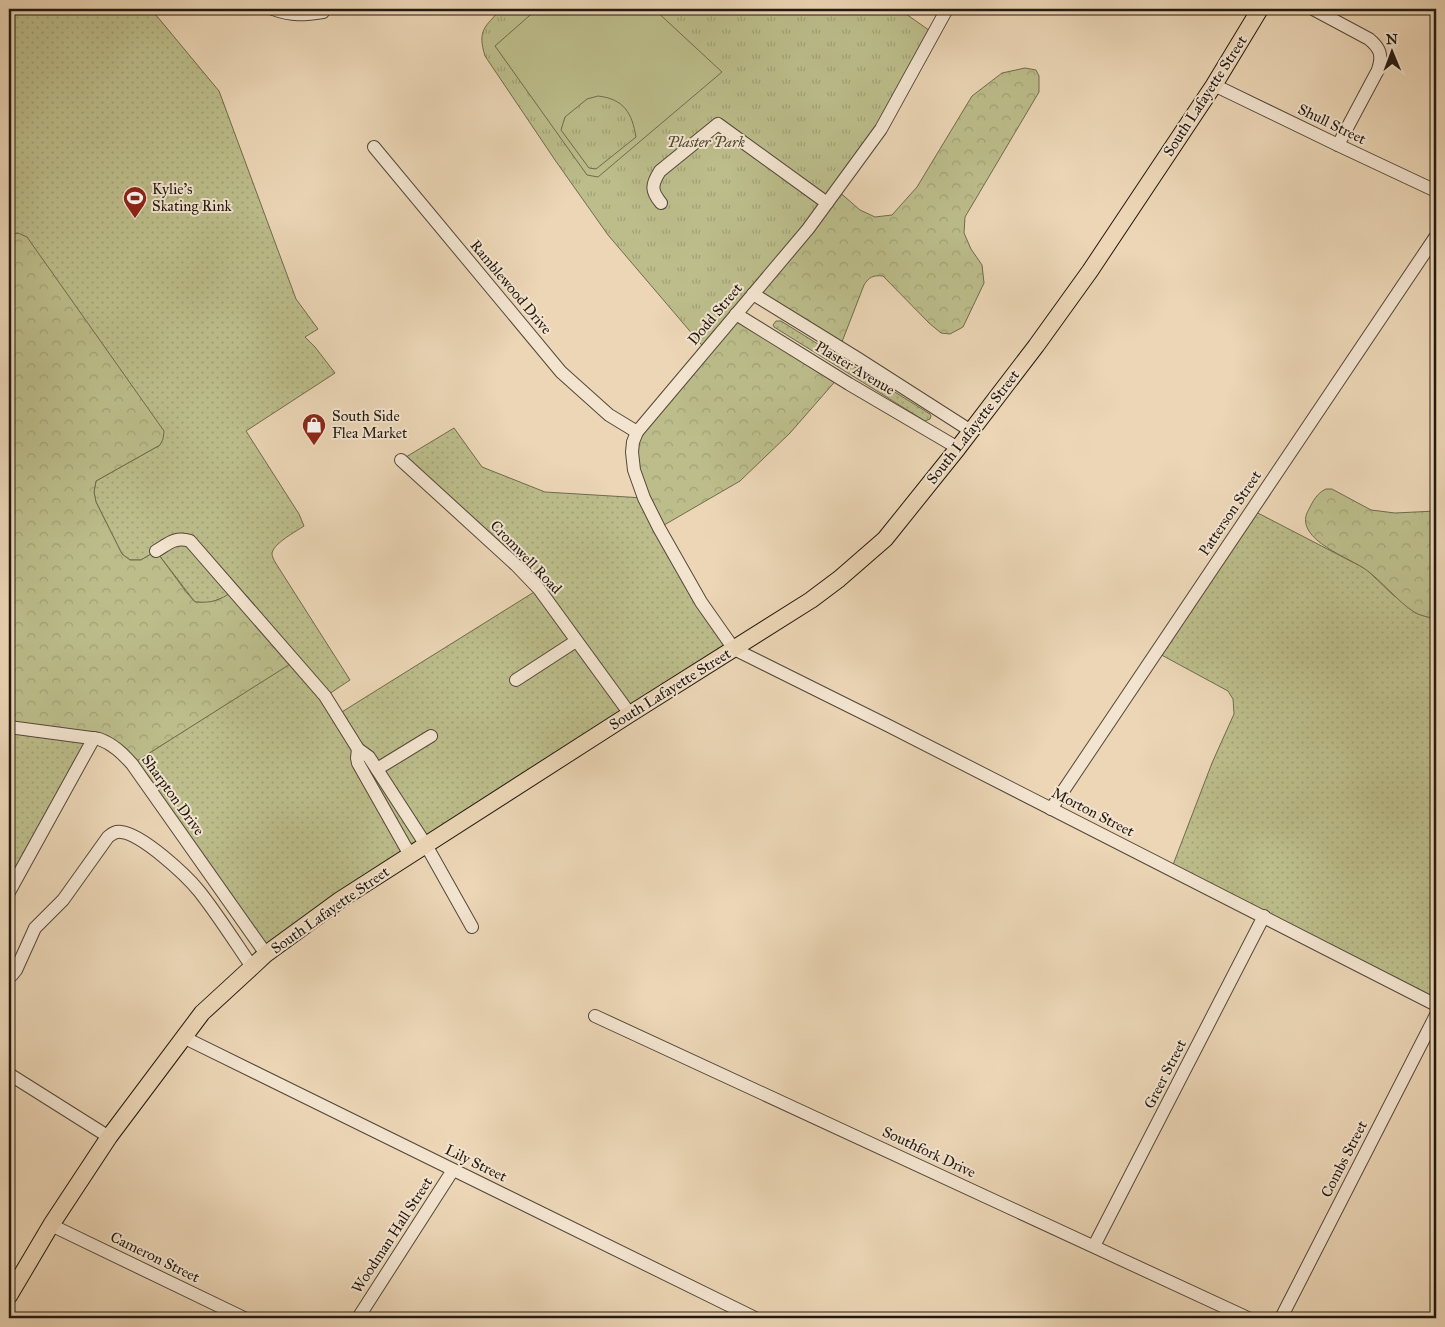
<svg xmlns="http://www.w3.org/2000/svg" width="1445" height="1327" viewBox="0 0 1445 1327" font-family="'IM FELL Great Primer',serif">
<defs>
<pattern id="grass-dots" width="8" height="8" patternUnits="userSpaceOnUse" patternTransform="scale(1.25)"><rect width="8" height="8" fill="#bcbd8b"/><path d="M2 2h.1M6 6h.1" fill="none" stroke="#a1a277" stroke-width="1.8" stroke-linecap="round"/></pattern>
<pattern id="forest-crowns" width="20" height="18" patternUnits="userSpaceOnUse" patternTransform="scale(1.25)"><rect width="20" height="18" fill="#bcbd8b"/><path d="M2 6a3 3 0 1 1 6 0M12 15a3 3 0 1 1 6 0" fill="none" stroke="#a1a277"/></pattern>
<pattern id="park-tufts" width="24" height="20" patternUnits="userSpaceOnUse" patternTransform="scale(1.25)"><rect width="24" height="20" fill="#bcbd8b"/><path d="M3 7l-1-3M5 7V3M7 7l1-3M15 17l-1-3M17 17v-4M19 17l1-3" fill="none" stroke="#a1a277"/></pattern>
</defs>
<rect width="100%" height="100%" fill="#ecd6b6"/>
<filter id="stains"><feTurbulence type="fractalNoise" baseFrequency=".004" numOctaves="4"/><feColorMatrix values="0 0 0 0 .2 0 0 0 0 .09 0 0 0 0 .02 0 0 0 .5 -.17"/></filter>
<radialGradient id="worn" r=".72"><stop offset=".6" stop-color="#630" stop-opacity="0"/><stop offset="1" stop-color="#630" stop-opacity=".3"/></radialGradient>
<g fill="url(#grass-dots)" stroke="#6f6b4d">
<path d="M9,9H151L219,91L296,299L318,329L305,337L315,347L335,373L246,431L299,514L304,526C297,531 272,544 272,554C272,556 274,560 275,562L350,680L326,696L337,715L539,589L401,460L454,428L482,467L545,492L644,498L734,649L266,954L132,764L294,661L222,598L209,603L195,602L156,551L141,560H130L122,554L96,502L94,492L96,481L160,445L18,233L9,235Z"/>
<polygon points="776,321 781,321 930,414 931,416 930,419 925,421 774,327 773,325"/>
<polygon points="1252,510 1366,569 1392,594 1416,613 1436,619 1436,1005 1171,870 1212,763 1234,714 1233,699 1228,691 1156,652"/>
<polygon points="9,727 90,737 9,892"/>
</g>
<g fill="url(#forest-crowns)" stroke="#6f6b4d">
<path d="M1025,68L1036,70L1039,76V92L965,217L964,233L971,249L982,265L984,283L963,327L950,334L941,333L929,323L883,276C873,275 869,277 864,285L840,347L753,294L837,190L860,210L875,217L892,215L917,187L972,96L1002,73Z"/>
<path d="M18,233L27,237L164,431L163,439L160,445L96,481L94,492L96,502L122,554L130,560H141L156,551L187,593L195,602C212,603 219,601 233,591L295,661L132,764L112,744L9,727V235Z"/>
<polygon points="736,314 839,377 790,433 740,481 659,528 634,470 637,432"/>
<path d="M1326,489H1332L1371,510L1395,513L1436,511V619C1429,617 1420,616 1414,612C1396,600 1382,581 1365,569C1348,557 1291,538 1309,509C1313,501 1317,493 1326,489Z"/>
</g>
<path fill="url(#park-tufts)" stroke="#6f6b4d" d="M501,9H899L933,33L881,129L706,350L608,235L555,160L485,56C477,30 485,27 501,9Z"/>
<path fill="#bcbd8b" stroke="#6f6b4d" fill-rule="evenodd" d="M537,9H654L722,72L598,177L587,175L495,46ZM598,96C624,99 632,113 636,137L596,169L589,168L561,130L565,117L587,99Z"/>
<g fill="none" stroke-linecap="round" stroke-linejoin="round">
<g stroke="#544839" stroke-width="14">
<g id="minor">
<path d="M273,9C292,16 304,15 323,12L324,9"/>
<polyline points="947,9 881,129 808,229 637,432 633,442 632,452 634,470 644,498 659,528 701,602 734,649 889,726 1436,1005"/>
<path d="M1313,9L1369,39C1380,48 1383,55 1378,70L1338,145"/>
<polyline points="1214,85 1338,145 1436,191"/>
<polyline points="374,147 561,372 609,415 637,432"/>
<path d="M661,203C651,191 651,185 660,171L718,124L827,203"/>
<polyline points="753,294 857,358 971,431"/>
<polyline points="736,314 849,384 958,448"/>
<polyline points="401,460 516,565 539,589 630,714"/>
<path d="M156,551C168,544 175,536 190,541L325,696L358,749"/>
<polyline points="516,680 576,641"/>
<path d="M9,727L99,739C113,744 122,753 132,764L266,954"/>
<polyline points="377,769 431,736"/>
<polyline points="1051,809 1436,236"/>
<polyline points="410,855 358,763 357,758 358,749 369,757 426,845 472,927"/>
<polyline points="9,892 94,738"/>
<path d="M9,977L12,975L16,970L35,928L63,900L108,837C112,834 115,831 121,832C142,834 186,875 199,891C218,915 235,942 252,967"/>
<polyline points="595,1016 1248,1318"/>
<polyline points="183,1037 755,1318"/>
<polyline points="9,1074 109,1137"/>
<polyline points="51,1225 244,1318"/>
<polyline points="1094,1246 1264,916"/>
<polyline points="358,1318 453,1170"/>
<polyline points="1281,1318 1436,1015"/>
</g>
</g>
<g stroke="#22190f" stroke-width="18">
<polyline id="major" points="9,1296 51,1225 109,1137 202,1013 252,967 266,954 340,900 630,714 811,600 839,579 885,539 958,448 1036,346 1090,271 1214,85 1260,9"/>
</g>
<use href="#minor" stroke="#f3e4d0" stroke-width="12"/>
<use href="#major" stroke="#ecd6b6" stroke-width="16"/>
</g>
<defs>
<g id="stadium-pin" transform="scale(1.25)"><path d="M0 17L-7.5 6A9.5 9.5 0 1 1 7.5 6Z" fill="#8f2418" stroke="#f3e4d0"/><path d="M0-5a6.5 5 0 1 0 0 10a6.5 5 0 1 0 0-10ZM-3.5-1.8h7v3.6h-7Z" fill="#fff"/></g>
<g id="shop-pin" transform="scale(1.25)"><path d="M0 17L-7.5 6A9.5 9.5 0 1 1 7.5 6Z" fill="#8f2418" stroke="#f3e4d0"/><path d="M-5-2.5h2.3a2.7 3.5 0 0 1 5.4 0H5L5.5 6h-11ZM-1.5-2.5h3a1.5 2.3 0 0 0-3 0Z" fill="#fff"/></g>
</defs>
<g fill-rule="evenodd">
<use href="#stadium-pin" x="135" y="198"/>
<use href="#shop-pin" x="314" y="425"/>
</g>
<g text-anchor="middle" stroke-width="4" stroke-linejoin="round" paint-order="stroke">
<g font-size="15" fill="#22190f" stroke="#f3e4d0">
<text transform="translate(1205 96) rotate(-57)" y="5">South Lafayette Street</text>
<text transform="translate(1332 124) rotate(26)" y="5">Shull Street</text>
<text transform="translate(511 287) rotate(50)" y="5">Ramblewood Drive</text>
<text transform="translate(715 314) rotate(-50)" y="5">Dodd Street</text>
<text transform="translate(855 368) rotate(31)" y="5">Plaster Avenue</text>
<text transform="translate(973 427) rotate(-52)" y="5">South Lafayette Street</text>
<text transform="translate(1230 513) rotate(-56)" y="5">Patterson Street</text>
<text transform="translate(526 557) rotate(46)" y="5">Cromwell Road</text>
<text transform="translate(670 689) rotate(-32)" y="5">South Lafayette Street</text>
<text transform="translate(173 795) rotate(54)" y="5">Sharpton Drive</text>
<text transform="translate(1093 812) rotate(27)" y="5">Morton Street</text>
<text transform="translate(330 910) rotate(-35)" y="5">South Lafayette Street</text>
<text transform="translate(1165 1074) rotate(-63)" y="5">Greer Street</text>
<text transform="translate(929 1152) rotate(25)" y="5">Southfork Drive</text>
<text transform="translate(1344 1159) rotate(-63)" y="5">Combs Street</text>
<text transform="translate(476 1163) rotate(26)" y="5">Lily Street</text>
<text transform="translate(392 1235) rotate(-57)" y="5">Woodman Hall Street</text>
<text transform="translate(155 1257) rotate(26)" y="5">Cameron Street</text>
</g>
<g font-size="15" font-style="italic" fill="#504a34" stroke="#f3e4d0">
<text x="706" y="147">Plaster Park</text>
</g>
<g font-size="15" fill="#22190f" stroke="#f3e4d0" text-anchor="start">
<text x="152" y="194">Kylie’s<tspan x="152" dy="17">Skating Rink</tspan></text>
<text x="332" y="421">South Side<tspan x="332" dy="17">Flea Market</tspan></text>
</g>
</g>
<rect width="1445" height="1327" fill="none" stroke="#ecd6b6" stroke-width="30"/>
<rect x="10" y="10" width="1425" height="1307" fill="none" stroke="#22190f" stroke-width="2.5"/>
<rect x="15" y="15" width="1415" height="1297" fill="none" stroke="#22190f"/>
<g transform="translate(1392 52) rotate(359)" stroke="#f3e4d0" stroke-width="4" paint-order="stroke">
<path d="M0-4L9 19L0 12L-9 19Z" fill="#22190f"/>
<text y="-8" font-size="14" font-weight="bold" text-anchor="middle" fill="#22190f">N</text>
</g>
<rect width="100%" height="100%" filter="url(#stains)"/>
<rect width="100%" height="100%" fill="url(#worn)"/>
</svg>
